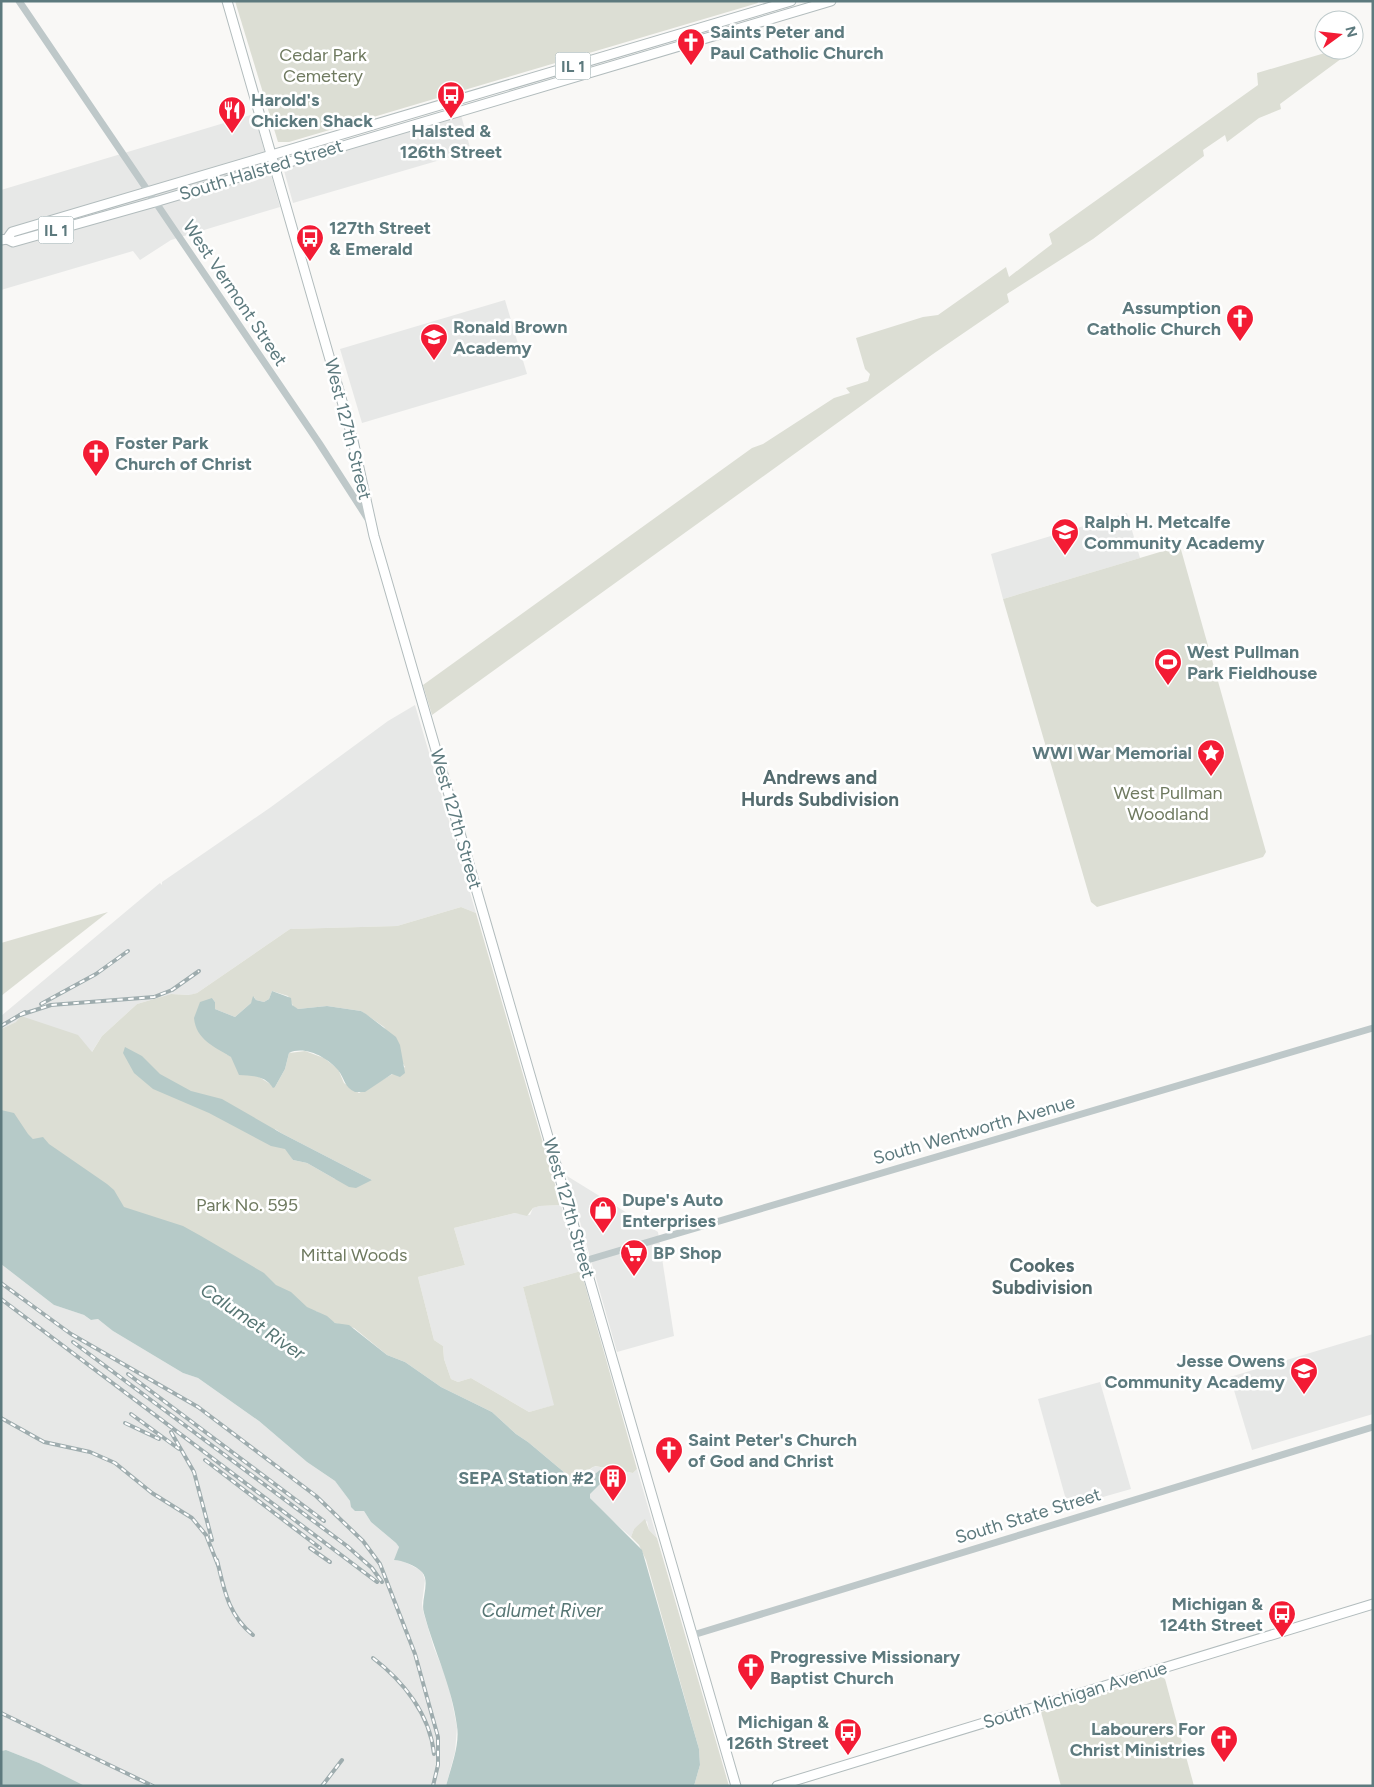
<svg xmlns="http://www.w3.org/2000/svg" width="1374" height="1787" viewBox="0 0 1374 1787" font-family="Figtree,sans-serif">
<rect width="100%" height="100%" fill="#f9f8f6"/>
<g fill="#e7e8e7">
<polygon points="254,114 280,207 171,240 140,260 133,251 1,290 1,190"/>
<polygon points="461,115 471,151 293,203 283,167"/>
<polygon points="505,300 527,374 362,423 340,349"/>
<polygon points="1127,513 1140,558 1003,599 991,554"/>
<polygon points="415,705 476,913 461,907 397,926 290,929 197,993 190,995 171,994 137,1004 102,1036 88,1058 23,1019 1,1029 1,1016 160,883 162,885 162,882 271,807 388,721"/>
<polygon points="567,1176 658,1232 674,1336 617,1352"/>
<polygon points="561,1205 581,1271 523,1287 555,1405 529,1412 471,1378 458,1382 451,1379 444,1359 443,1346 434,1340 418,1277 465,1265 454,1228 515,1213 530,1215 533,1208 540,1206"/>
<polygon points="1,1264 54,1305 84,1315 91,1320 98,1319 104,1322 113,1331 183,1373 198,1378 259,1421 307,1462 335,1481 350,1501 364,1511 371,1522 396,1543 399,1547 397,1555 401,1560 422,1571 425,1580 422,1603 423,1611 434,1648 448,1682 457,1727 455,1752 446,1786 85,1786 39,1763 6,1750 1,1751"/>
<polygon points="1373,1334 1373,1414 1252,1450 1230,1377"/>
<polygon points="1100,1382 1131,1489 1068,1507 1038,1399"/>
<polygon points="594,1466 633,1473 637,1469 657,1538 649,1530 647,1521 634,1529 631,1537 608,1517 579,1486 573,1483 577,1482"/>
</g>
<g fill="#dcded4" fill-rule="evenodd">
<polygon points="235,1 757,1 758,3 289,142 278,142"/>
<polygon points="1335,50 1353,50 1280,104 1281,109 1259,118 1227,142 1225,135 1203,150 1204,156 1093,239 1007,294 1009,302 933,354 432,715 423,685 752,448 763,444 834,398 850,393 846,388 868,381 870,374 865,369 856,338 923,317 938,315 1006,267 1009,277 1052,244 1049,234 1258,85 1257,73"/>
<polygon points="1180,546 1266,852 1263,857 1097,907 1091,902 1003,599"/>
<path d="M461,907L476,913L561,1205L540,1206L533,1208L527,1216L515,1213L454,1228L465,1265L418,1277L434,1340L443,1346L444,1359L451,1379L458,1382L471,1378L529,1412L554,1405L523,1287L581,1271L637,1469L633,1473L595,1466C585,1470 584,1481 573,1483L565,1473L528,1442L516,1434L492,1412L441,1387L405,1362L387,1355L354,1328L335,1323L316,1311L312,1317L114,1203L1,1114V1029L16,1022L21,1016L78,1035L92,1052L102,1036L137,1004L171,994L189,995L197,993L290,929L397,926ZM272,991L288,996L294,1008L298,1009L327,1006L361,1011L384,1027L400,1050L402,1062L405,1067L359,1093L344,1083L338,1069L324,1058L305,1051L289,1053L285,1069L275,1087L256,1075H240L232,1057L226,1054L212,998L215,1002V1009L235,1017L251,1003L254,997L256,1000L264,1002L269,999ZM275,1129L281,1133L372,1180L335,1179L307,1163L293,1160Z"/>
<polygon points="108,912 1,996 1,943"/>
<polygon points="645,1519 649,1530 657,1538 729,1786 694,1786 700,1765 699,1749 646,1560 639,1545 631,1537 634,1529"/>
<polygon points="1160,1676 1165,1679 1194,1786 1061,1786 1041,1712"/>
</g>
<g fill="#b6cac8">
<path d="M272,991L291,998L292,1005L298,1009L327,1006L361,1011L366,1014L396,1037L400,1045L405,1073L400,1077L392,1074L365,1092H355C344,1087 345,1079 338,1070C328,1058 305,1045 289,1053L285,1069L275,1087L273,1088C265,1075 252,1076 239,1075L231,1057C215,1047 196,1040 194,1018L200,1002L212,998L215,1002V1009L235,1017L251,1003L253,996L256,1000L264,1002L269,999Z"/>
<polygon points="125,1047 142,1056 160,1074 191,1091 222,1099 281,1133 372,1180 356,1188 349,1187 307,1163 293,1160 285,1149 271,1146 209,1113 153,1089 134,1073 123,1053"/>
<path d="M1,1110L14,1113L28,1134L33,1139L43,1137L49,1144L107,1184L114,1190L124,1207L183,1226L201,1236L264,1273L276,1285L291,1292L307,1307L327,1316L335,1323L349,1325L387,1355L405,1362L441,1387L492,1412L516,1434L528,1442L565,1473L576,1485H581L600,1470L607,1477L590,1494V1498L642,1550L699,1749L700,1765L694,1786H446C451,1767 460,1745 457,1726C452,1686 434,1651 424,1613C420,1601 431,1582 422,1572C416,1566 402,1560 394,1560L399,1547L396,1543L371,1522L364,1511H355L351,1507L350,1501L335,1481L307,1462L259,1421L198,1378L183,1373L113,1331L98,1319L91,1320L84,1315L54,1305L1,1264Z"/>
<polygon points="6,1750 39,1763 85,1786 1,1786 1,1751"/>
</g>
<g fill="none" stroke-linecap="round" stroke-linejoin="round">
<g stroke="#b2bcbd" stroke-width="11">
<g id="major">
<polyline points="227,1 352,436 374,536 736,1786"/>
<polyline points="7,239 13,242 155,202 831,1"/>
<polyline points="1,240 7,239 12,232 791,1"/>
<polyline points="777,1786 1373,1604"/>
</g>
</g>
<g stroke="#bec8c9" stroke-width="7">
<polyline points="19,1 319,443 368,519"/>
<polyline points="584,1261 1373,1028"/>
<polyline points="693,1635 1373,1427"/>
</g>
<use href="#major" stroke="#fff" stroke-width="9"/>
<g stroke="#9eacae" stroke-width="4">
<g id="rail">
<polyline points="41,1004 96,974 128,951"/>
<polyline points="20,1015 51,1005 154,997 172,990 199,971"/>
<polyline points="1,1026 25,1012"/>
<polyline points="1,1283 71,1334 198,1407 316,1496 363,1541 380,1564 415,1654 438,1737 438,1765 433,1786"/>
<polyline points="1,1299 377,1582"/>
<polyline points="73,1342 347,1546 372,1568 382,1582"/>
<polyline points="128,1374 324,1521"/>
<polyline points="131,1414 179,1449"/>
<polyline points="1,1418 44,1442 90,1452 115,1463 152,1493 192,1518 206,1535 218,1565"/>
<polyline points="125,1423 159,1439"/>
<polyline points="171,1432 194,1472 212,1540"/>
<polyline points="205,1460 320,1548"/>
<polyline points="310,1548 330,1562"/>
<path d="M217,1560C224,1589 228,1615 253,1635"/>
<path d="M373,1658C403,1681 430,1714 434,1754"/>
<polyline points="1,1713 153,1786"/>
<polyline points="322,1786 342,1760"/>
</g>
</g>
<use href="#rail" stroke="#fff" stroke-width="2" stroke-dasharray="5.5" stroke-linecap="butt"/>
</g>
<defs>
<g id="church-pin" transform="scale(1.4375)"><path d="M0 17L-7.5 6A9.5 9.5 0 1 1 7.5 6Z" fill="#f31b34" stroke="#fff"/><path d="M-1.2-6h2.4v3.5h3.3v2.4h-3.3V6h-2.4V-.1h-3.3v-2.4h3.3Z" fill="#fff"/></g>
<g id="bus-pin" transform="scale(1.4375)"><path d="M0 17L-7.5 6A9.5 9.5 0 1 1 7.5 6Z" fill="#f31b34" stroke="#fff"/><path d="M-5-6H5V4H4V6H2V4H-2V6H-4V4H-5ZM-3.5-4V0h7V-4ZM-3.5 1.2v1.5H-2V1.2ZM2 1.2v1.5H3.5V1.2Z" fill="#fff"/></g>
<g id="restaurant-pin" transform="scale(1.4375)"><path d="M0 17L-7.5 6A9.5 9.5 0 1 1 7.5 6Z" fill="#f31b34" stroke="#fff"/><path d="M-5-6h1v4h1v-4h1v4h1v-4h1v5L-1.5 .5V6h-2V.5L-5-1ZM5-6V6H3V1.5H1.5Q1.5-4 5-6Z" fill="#fff"/></g>
<g id="school-pin" transform="scale(1.4375)"><path d="M0 17L-7.5 6A9.5 9.5 0 1 1 7.5 6Z" fill="#f31b34" stroke="#fff"/><path d="M0-5L7-2L0 1L-7-2ZM-4 1L0 2.5L4 1V4Q0 6-4 4Z" fill="#fff"/></g>
<g id="stadium-pin" transform="scale(1.4375)"><path d="M0 17L-7.5 6A9.5 9.5 0 1 1 7.5 6Z" fill="#f31b34" stroke="#fff"/><path d="M0-5a6.5 5 0 1 0 0 10a6.5 5 0 1 0 0-10ZM-3.5-1.8h7v3.6h-7Z" fill="#fff"/></g>
<g id="sight-pin" transform="scale(1.4375)"><path d="M0 17L-7.5 6A9.5 9.5 0 1 1 7.5 6Z" fill="#f31b34" stroke="#fff"/><path d="M0-6L1.8-2.2L6-1.7L2.9 1.2L3.7 5.4L0 3.3L-3.7 5.4L-2.9 1.2L-6-1.7L-1.8-2.2Z" fill="#fff"/></g>
<g id="shop-pin" transform="scale(1.4375)"><path d="M0 17L-7.5 6A9.5 9.5 0 1 1 7.5 6Z" fill="#f31b34" stroke="#fff"/><path d="M-5-2.5h2.3a2.7 3.5 0 0 1 5.4 0H5L5.5 6h-11ZM-1.5-2.5h3a1.5 2.3 0 0 0-3 0Z" fill="#fff"/></g>
<g id="supermarket-pin" transform="scale(1.4375)"><path d="M0 17L-7.5 6A9.5 9.5 0 1 1 7.5 6Z" fill="#f31b34" stroke="#fff"/><path d="M-6-5.5h2.5l.6 2H6L4.5 2H-2.5L-4.4-4H-6ZM-1.5 3.2a1.3 1.3 0 1 0 .1 0ZM3 3.2a1.3 1.3 0 1 0 .1 0Z" fill="#fff"/></g>
<g id="building-pin" transform="scale(1.4375)"><path d="M0 17L-7.5 6A9.5 9.5 0 1 1 7.5 6Z" fill="#f31b34" stroke="#fff"/><path d="M-4-6H4V6H1V3H-1V6H-4ZM-2.5-4.3h1.7v1.8h-1.7ZM.8-4.3h1.7v1.8H.8ZM-2.5-1h1.7V.8h-1.7ZM.8-1h1.7V.8H.8Z" fill="#fff"/></g>
</defs>
<g fill-rule="evenodd">
<use href="#church-pin" x="691" y="42"/>
<use href="#bus-pin" x="451" y="95"/>
<use href="#restaurant-pin" x="232" y="110"/>
<use href="#bus-pin" x="310" y="238"/>
<use href="#church-pin" x="1240" y="318"/>
<use href="#school-pin" x="434" y="337"/>
<use href="#church-pin" x="96" y="453"/>
<use href="#school-pin" x="1065" y="532"/>
<use href="#stadium-pin" x="1168" y="662"/>
<use href="#sight-pin" x="1211" y="753"/>
<use href="#shop-pin" x="603" y="1210"/>
<use href="#supermarket-pin" x="634" y="1253"/>
<use href="#school-pin" x="1304" y="1371"/>
<use href="#church-pin" x="669" y="1450"/>
<use href="#building-pin" x="613" y="1478"/>
<use href="#bus-pin" x="1282" y="1614"/>
<use href="#church-pin" x="751" y="1667"/>
<use href="#bus-pin" x="848" y="1732"/>
<use href="#church-pin" x="1224" y="1739"/>
</g>
<g text-anchor="middle" stroke-width="5" stroke-linejoin="round" paint-order="stroke">
<g fill="#fff" stroke="#8ea2a5" stroke-width="1">
<rect x="555.5" y="52.5" width="35" height="27" rx="4"/>
<rect x="38.5" y="216.5" width="35" height="27" rx="4"/>
</g>
<g font-size="16" font-weight="bold" fill="#5d7a7e">
<text x="573" y="72">IL 1</text>
<text x="56" y="236">IL 1</text>
</g>
<g font-size="18" font-weight="bold" fill="#5d7a7e" stroke="#fff" text-anchor="start">
<text x="710" y="38">Saints Peter and<tspan x="710" dy="21">Paul Catholic Church</tspan></text>
<text x="251" y="106">Harold's<tspan x="251" dy="21">Chicken Shack</tspan></text>
<text x="451" y="137" text-anchor="middle">Halsted &amp;<tspan x="451" dy="21">126th Street</tspan></text>
<text x="329" y="234">127th Street<tspan x="329" dy="21">&amp; Emerald</tspan></text>
<text x="1221" y="314" text-anchor="end">Assumption<tspan x="1221" dy="21">Catholic Church</tspan></text>
<text x="453" y="333">Ronald Brown<tspan x="453" dy="21">Academy</tspan></text>
<text x="115" y="449">Foster Park<tspan x="115" dy="21">Church of Christ</tspan></text>
<text x="1084" y="528">Ralph H. Metcalfe<tspan x="1084" dy="21">Community Academy</tspan></text>
<text x="1187" y="658">West Pullman<tspan x="1187" dy="21">Park Fieldhouse</tspan></text>
<text x="1192" y="759" text-anchor="end">WWI War Memorial</text>
<text x="622" y="1206">Dupe's Auto<tspan x="622" dy="21">Enterprises</tspan></text>
<text x="653" y="1259">BP Shop</text>
<text x="1285" y="1367" text-anchor="end">Jesse Owens<tspan x="1285" dy="21">Community Academy</tspan></text>
<text x="688" y="1446">Saint Peter's Church<tspan x="688" dy="21">of God and Christ</tspan></text>
<text x="594" y="1484" text-anchor="end">SEPA Station #2</text>
<text x="1263" y="1610" text-anchor="end">Michigan &amp;<tspan x="1263" dy="21">124th Street</tspan></text>
<text x="770" y="1663">Progressive Missionary<tspan x="770" dy="21">Baptist Church</tspan></text>
<text x="829" y="1728" text-anchor="end">Michigan &amp;<tspan x="829" dy="21">126th Street</tspan></text>
<text x="1205" y="1735" text-anchor="end">Labourers For<tspan x="1205" dy="21">Christ Ministries</tspan></text>
</g>
<g font-size="18" fill="#6f7a60" stroke="#fff">
<text x="323" y="61">Cedar Park<tspan x="323" dy="21">Cemetery</tspan></text>
<text x="1168" y="799">West Pullman<tspan x="1168" dy="21">Woodland</tspan></text>
<text x="247" y="1211">Park No. 595</text>
<text x="354" y="1261">Mittal Woods</text>
</g>
<g font-size="18" fill="#5d7a7e" stroke="#fff">
<text transform="translate(261 170) rotate(-17)" y="6">South Halsted Street</text>
<text transform="translate(235 293) rotate(56)" y="6">West Vermont Street</text>
<text transform="translate(348 429) rotate(76)" y="6">West 127th Street</text>
<text transform="translate(456 819) rotate(74)" y="6">West 127th Street</text>
<text transform="translate(974 1130) rotate(-16)" y="6">South Wentworth Avenue</text>
<text transform="translate(569 1208) rotate(74)" y="6">West 127th Street</text>
<text transform="translate(1028 1516) rotate(-17)" y="6">South State Street</text>
<text transform="translate(1075 1695) rotate(-17)" y="6">South Michigan Avenue</text>
</g>
<g font-size="19" font-weight="bold" fill="#546b6e" stroke="#fff">
<text x="820" y="784">Andrews and<tspan x="820" dy="22">Hurds Subdivision</tspan></text>
<text x="1042" y="1272">Cookes<tspan x="1042" dy="22">Subdivision</tspan></text>
</g>
<g font-size="19" font-style="italic" fill="#577674" stroke="#fff">
<text transform="translate(253 1321) rotate(34)" y="7">Calumet River</text>
<text x="542" y="1617">Calumet River</text>
</g>
</g>
<rect width="1374" height="1787" fill="none" stroke="#5d7a7e" stroke-width="5"/>
<g transform="translate(1339 35) rotate(75)"><circle r="24" fill="#ffffff" stroke="#becacb"/>
<path d="M0-4L9 19L0 12L-9 19Z" fill="#f31b34"/>
<text y="-8" font-size="14" font-weight="bold" text-anchor="middle" fill="#5d7a7e">N</text>
</g>
</svg>
